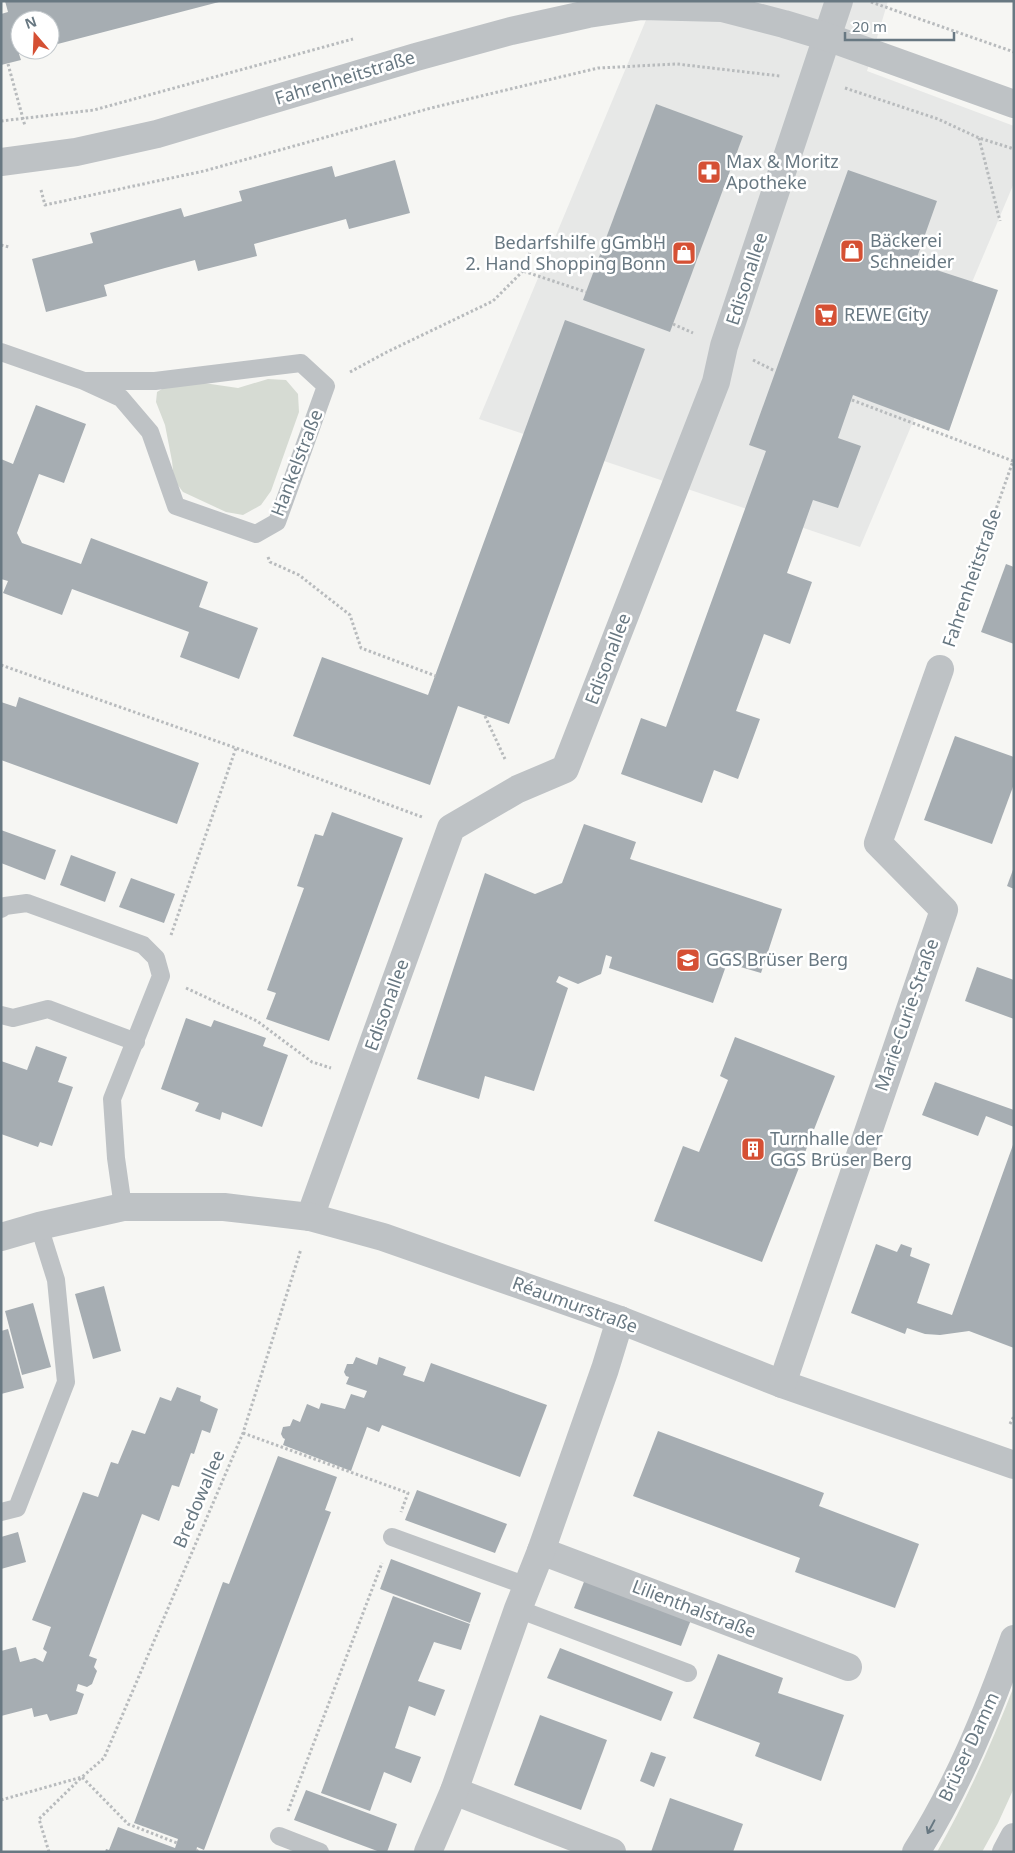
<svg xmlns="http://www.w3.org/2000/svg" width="1015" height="1853" viewBox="0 0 1015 1853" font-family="'Noto Sans',sans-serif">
<rect width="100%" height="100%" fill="#f6f6f3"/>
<polygon fill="#e7e8e7" points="654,1 888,1 867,71 1014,126 1014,183 860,547 479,419"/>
<g fill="#d6dbd3">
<polygon points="268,379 286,380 298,394 299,412 271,491 261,505 243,515 226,512 183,492 174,480 172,461 165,425 156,402 157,392 167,386 197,382 238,388"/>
<path d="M1014,1686V1788L998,1823L982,1852H937C967,1799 992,1743 1014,1686Z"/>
</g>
<g fill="#a6adb2">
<polygon points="5,1 218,1 219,2 50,46 50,20 20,20 20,50 33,51 19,54 21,60 1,65 1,14 8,12"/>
<polygon points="656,104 743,136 670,332 583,300"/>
<polygon points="395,160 410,213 349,229 346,219 254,244 257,256 198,271 195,260 165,268 104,285 107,296 46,312 32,259 93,243 90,233 181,208 184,217 242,201 239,191 332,166 335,177"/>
<polygon points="848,170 937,201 915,263 998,290 949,431 853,395 838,438 861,446 838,508 813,500 787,573 812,582 790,644 764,634 736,711 760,719 738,779 714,770 702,803 621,774 641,718 666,727 766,451 749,445"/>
<polygon points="565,320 645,349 509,724 458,706 430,785 293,736 322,657 428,695"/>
<polygon points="36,405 86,424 64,483 39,474 17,533 22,543 81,564 91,538 208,582 199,607 258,628 239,679 180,657 189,632 102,600 72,589 62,615 3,593 8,581 1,579 1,459 13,464"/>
<polygon points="1006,564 1014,567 1014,644 981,632"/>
<polygon points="19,697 199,763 177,824 1,760 1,702 16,707"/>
<polygon points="955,736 1014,757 1014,784 992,844 924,820"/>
<polygon points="332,812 403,838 329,1041 266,1019 276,993 267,990 304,888 297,886 315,834 323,836"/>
<polygon points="584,824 636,842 630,859 782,909 761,973 727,963 713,1003 609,968 612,957 606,955 601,974 578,984 559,976 556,982 568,988 534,1091 485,1076 479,1099 417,1079 485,873 535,894 562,883"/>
<polygon points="1,830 56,850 45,880 1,863"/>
<polygon points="71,855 116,872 105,902 60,885"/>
<polygon points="1014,867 1014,889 1007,886"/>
<polygon points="131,878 175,894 164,923 119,907"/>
<polygon points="977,967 1014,980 1014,1019 965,1001"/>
<polygon points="186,1018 211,1027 214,1020 266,1038 263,1046 288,1055 262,1127 222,1112 220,1120 195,1111 199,1103 161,1089"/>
<polygon points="735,1037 835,1076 762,1262 654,1221 683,1146 699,1152 728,1080 720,1076"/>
<polygon points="36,1046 67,1057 58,1082 73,1087 52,1146 40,1142 38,1147 1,1134 1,1061 27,1070"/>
<polygon points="935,1082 1014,1110 1014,1127 986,1116 978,1136 922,1115"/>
<polygon points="1014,1142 1014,1348 969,1331 940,1335 925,1334 907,1328 905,1334 851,1313 876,1244 897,1252 901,1244 912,1248 910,1256 930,1264 917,1303 952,1315"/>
<polygon points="104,1286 121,1351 93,1359 75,1294"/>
<polygon points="33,1303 51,1367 22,1375 5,1311"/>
<polygon points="8,1329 24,1388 1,1394 1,1331"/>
<polygon points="356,1357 377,1365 379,1357 406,1367 403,1375 424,1382 431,1363 547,1405 520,1477 382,1425 379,1432 367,1427 351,1471 283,1445 285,1439 283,1438 281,1434 283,1427 290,1426 293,1419 300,1422 307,1404 319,1409 321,1403 345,1409 351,1394 364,1398 367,1391 346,1384 349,1377 346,1376 344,1372 347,1364 353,1364"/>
<polygon points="177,1387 201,1396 200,1401 218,1409 210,1433 202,1430 194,1454 191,1453 179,1487 172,1485 159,1521 142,1514 89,1656 97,1659 94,1667 97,1671 92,1684 87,1687 78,1684 76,1691 84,1694 77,1714 50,1721 47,1714 34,1717 32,1708 1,1716 1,1651 16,1647 20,1662 35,1658 43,1662 47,1652 43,1649 51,1627 32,1620 83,1492 98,1497 111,1462 118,1464 132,1430 145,1434 160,1397 171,1401"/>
<polygon points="658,1431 824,1493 819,1506 919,1544 895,1608 795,1572 800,1558 633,1496"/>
<polygon points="278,1456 337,1477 325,1510 331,1512 204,1850 197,1847 196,1852 105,1852 106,1849 109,1850 118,1827 175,1848 178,1839 134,1823 223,1582 229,1584"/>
<polygon points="417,1490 507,1524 495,1553 405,1520"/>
<polygon points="18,1532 26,1562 1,1569 1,1537"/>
<polygon points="391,1559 481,1593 470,1623 380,1589"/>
<polygon points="585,1579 692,1617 681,1646 574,1608"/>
<polygon points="393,1596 470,1624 461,1650 434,1642 418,1681 445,1690 435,1716 409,1706 395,1748 421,1757 411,1783 384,1772 370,1811 321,1793"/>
<polygon points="560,1648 673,1692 661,1721 547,1678"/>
<polygon points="718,1654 783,1678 778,1693 844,1715 821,1781 755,1756 760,1743 693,1718"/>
<polygon points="540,1715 607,1740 581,1810 514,1785"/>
<polygon points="651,1752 666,1757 654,1787 640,1781"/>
<polygon points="306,1790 397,1824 387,1852 380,1852 294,1820"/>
<polygon points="670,1798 743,1824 733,1852 651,1852"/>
</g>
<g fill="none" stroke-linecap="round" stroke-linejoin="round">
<g stroke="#b8bbbd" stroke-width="3" stroke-dasharray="2.5 2.5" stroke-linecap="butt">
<polyline points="871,2 1014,52"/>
<polyline points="8,64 25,126"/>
<polyline points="845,88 938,119 979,138 1014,149"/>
<polyline points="1,121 94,110 353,39"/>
<polyline points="979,138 1000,221"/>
<polyline points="41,190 45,205 204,171 431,108 598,68 677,64 780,76"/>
<polyline points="535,239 523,271 586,292"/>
<polyline points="1,245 9,247"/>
<polyline points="673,324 693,333"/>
<polyline points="753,360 775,371"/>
<polyline points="350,372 387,352 493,301 523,271"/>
<polyline points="852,400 1013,461"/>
<polyline points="268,557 270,562 299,575 350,615 361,648 436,676"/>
<polyline points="950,640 1013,461"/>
<polyline points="1,665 236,748 422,817"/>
<polyline points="485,716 505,759"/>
<polyline points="171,935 236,748"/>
<polyline points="186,988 257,1021 312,1062 331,1068"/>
<polyline points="1010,1424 1014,1416"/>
<polyline points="243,1433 408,1493 401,1512"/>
<polyline points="1,1800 82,1777 104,1758 243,1433 301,1249"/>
<polyline points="288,1811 382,1563"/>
<polyline points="196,1850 199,1852"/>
<polyline points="49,1852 39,1819 82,1777 128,1824 177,1843"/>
</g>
<g stroke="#bec2c5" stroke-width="18">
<polyline points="1,352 84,381 121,398 150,432 176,506 256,534 277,522 326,386 301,363 155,381 84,381"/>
<polyline points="1,909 5,906 27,903 143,945 156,958 161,976 112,1099 116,1158 123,1207"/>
<polyline points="1,1015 13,1018 48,1009 136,1042"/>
<polyline points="1,1512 17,1508 66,1382 56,1280 39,1226"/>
<polyline points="392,1537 527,1586"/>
<polyline points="518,1609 688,1673"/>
<polyline points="279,1836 320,1852"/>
</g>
<g stroke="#bec2c5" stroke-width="28">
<polyline points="310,1217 451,828 518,789 565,769 716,382 724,346 839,1"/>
<polyline points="541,1551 848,1667"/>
</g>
<g stroke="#bec2c5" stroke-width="28">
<polyline points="1,162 76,152 157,134 416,57 511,31 588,14 642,6 722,8 784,24 827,37 1014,104"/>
<polyline points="1,1237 39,1226 123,1207 224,1207 310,1217 383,1237 620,1320 782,1384 1014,1465"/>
<polyline points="782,1384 944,910 878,843 940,669"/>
<polyline points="454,1791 612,1852"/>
<polyline points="428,1852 454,1791 518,1609 541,1551 605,1369 620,1320"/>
</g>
<g stroke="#bec2c5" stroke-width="28">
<path d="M916,1852C958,1786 988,1712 1014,1639"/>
<polyline points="1006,1852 1014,1837"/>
</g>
</g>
<defs><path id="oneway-shaft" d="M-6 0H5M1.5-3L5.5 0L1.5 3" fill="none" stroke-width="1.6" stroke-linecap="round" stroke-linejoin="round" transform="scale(1.25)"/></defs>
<use stroke="#687882" href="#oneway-shaft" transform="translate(931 1827) rotate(118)"/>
<defs>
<g id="pharmacy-square" transform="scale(1.25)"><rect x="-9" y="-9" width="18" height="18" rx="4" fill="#d55034" stroke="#fff"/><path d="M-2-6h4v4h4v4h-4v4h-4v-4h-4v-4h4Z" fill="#fff"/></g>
<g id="shop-square" transform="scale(1.25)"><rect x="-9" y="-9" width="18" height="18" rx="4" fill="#d55034" stroke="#fff"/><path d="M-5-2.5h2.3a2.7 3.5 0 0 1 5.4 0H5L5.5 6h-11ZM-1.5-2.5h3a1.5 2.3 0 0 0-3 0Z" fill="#fff"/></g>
<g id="supermarket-square" transform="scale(1.25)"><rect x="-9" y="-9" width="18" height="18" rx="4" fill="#d55034" stroke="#fff"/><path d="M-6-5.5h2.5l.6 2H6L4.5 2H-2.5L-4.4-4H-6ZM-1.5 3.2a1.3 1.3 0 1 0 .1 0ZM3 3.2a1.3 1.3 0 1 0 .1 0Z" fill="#fff"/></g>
<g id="school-square" transform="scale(1.25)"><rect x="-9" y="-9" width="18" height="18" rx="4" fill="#d55034" stroke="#fff"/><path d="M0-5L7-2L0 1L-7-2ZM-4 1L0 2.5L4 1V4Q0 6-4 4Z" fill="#fff"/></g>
<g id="building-square" transform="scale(1.25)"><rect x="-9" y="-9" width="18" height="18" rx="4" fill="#d55034" stroke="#fff"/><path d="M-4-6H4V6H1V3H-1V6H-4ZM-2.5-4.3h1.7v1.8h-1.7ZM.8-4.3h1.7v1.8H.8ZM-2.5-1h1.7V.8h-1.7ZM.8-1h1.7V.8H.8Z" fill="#fff"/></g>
</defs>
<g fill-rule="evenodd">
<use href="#pharmacy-square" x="709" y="172"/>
<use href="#shop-square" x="852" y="251"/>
<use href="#shop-square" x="684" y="253"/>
<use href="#supermarket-square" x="826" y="315"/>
<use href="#school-square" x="688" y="960"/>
<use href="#building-square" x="753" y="1149"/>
</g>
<g text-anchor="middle" stroke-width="5" stroke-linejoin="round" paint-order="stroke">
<g font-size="18" fill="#687882" stroke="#fff">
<text transform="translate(345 78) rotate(-17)" y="6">Fahrenheitstraße</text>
<text transform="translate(747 279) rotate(-72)" y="6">Edisonallee</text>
<text transform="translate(297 463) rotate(-69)" y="6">Hankelstraße</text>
<text transform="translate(972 578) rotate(-71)" y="6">Fahrenheitstraße</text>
<text transform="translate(608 659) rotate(-69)" y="6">Edisonallee</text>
<text transform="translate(387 1005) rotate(-70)" y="6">Edisonallee</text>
<text transform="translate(907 1015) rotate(-71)" y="6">Marie-Curie-Straße</text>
<text transform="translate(575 1305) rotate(20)" y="6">Réaumurstraße</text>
<text transform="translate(199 1499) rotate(-67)" y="6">Bredowallee</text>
<text transform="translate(694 1609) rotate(21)" y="6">Lilienthalstraße</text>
<text transform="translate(969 1747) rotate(-65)" y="6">Brüser Damm</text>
</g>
<g font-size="18" fill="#687882" stroke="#fff" text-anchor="start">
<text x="726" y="168">Max &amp; Moritz<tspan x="726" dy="21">Apotheke</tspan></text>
<text x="870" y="247">Bäckerei<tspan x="870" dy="21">Schneider</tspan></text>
<text x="666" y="249" text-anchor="end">Bedarfshilfe gGmbH<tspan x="666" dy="21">2. Hand Shopping Bonn</tspan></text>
<text x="844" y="321">REWE City</text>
<text x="706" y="966">GGS Brüser Berg</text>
<text x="770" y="1145">Turnhalle der<tspan x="770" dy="21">GGS Brüser Berg</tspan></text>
</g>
</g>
<rect width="1015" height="1853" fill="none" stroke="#687882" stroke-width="5"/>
<g transform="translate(35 35) rotate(341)"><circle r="24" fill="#ffffff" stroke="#c3c9cd"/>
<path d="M0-4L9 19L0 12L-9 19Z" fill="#d55034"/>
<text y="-8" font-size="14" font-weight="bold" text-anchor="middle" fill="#687882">N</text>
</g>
<path d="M845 32v8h109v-8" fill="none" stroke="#687882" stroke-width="2.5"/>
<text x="852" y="32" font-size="15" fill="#687882" stroke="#ffffff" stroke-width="4" paint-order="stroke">20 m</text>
</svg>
